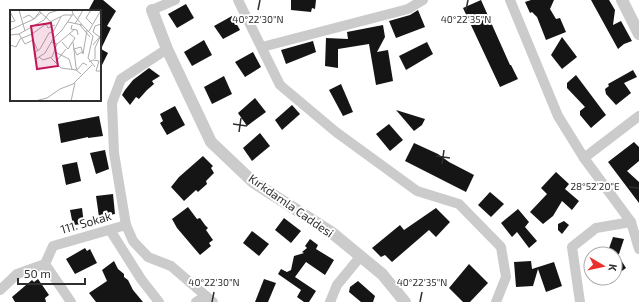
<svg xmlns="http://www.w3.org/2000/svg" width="639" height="302" viewBox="0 0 639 302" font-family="'Exo 2',sans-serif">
<rect width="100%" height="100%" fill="#fff"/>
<g fill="#151515">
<polygon points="94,0 103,0 116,11 107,26 111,28 101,49 108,53 100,69 100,11 88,11"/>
<polygon points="291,0 316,0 315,9 312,8 311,12 291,10"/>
<polygon points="481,0 510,65 511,65 518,79 500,87 463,8"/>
<polygon points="531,0 554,0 550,9 556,19 560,18 566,32 546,40 537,17 532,12 530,13 525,2"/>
<polygon points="591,0 609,0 615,10 613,25 621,21 632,41 624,44 618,49"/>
<polygon points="186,4 194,18 177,28 168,14"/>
<polygon points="418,10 425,27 396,38 389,21 410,15"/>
<polygon points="232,16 240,30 223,39 214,26"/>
<polygon points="383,25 385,37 377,52 388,50 393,81 376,85 369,44 338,49 338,68 325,66 326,38 348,39 347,32"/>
<polygon points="562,37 577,57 562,69 551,55"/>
<polygon points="204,40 212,55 192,66 184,52"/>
<polygon points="313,41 316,52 286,64 281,50"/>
<polygon points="427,42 433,54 406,70 399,56"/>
<polygon points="253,52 261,67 245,77 235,62"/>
<polygon points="149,68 160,76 152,81 154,84 147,90 139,99 136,97 130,105 122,95 125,90 133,80"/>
<polygon points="633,70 637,77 624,83 631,93 616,105 606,94 605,89 609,86 608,84"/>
<polygon points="576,75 606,115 591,128 580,115 580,111 585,107 567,88 567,83"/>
<polygon points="224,76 232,94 212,104 204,87"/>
<polygon points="341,84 353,112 343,116 329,90"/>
<polygon points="255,98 266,112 247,126 238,113"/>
<polygon points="292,105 300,114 282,130 275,120"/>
<polygon points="175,106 185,125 167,135 160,123 163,121 160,114"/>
<polygon points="396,110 425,119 422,125 414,131"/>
<polygon points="99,116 103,136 88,138 88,137 61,143 58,124"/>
<polygon points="389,124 403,140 390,151 376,134"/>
<polygon points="260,133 270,146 252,161 243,148"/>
<polygon points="634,142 639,147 639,161 627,171 639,182 639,203 608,162"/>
<polygon points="414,143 438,154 449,162 474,175 466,192 405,161"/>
<polygon points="105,150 109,169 96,174 90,153"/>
<polygon points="203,156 213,166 211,168 214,173 206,181 207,184 198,192 196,190 184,201 171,187 179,177"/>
<polygon points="77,162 81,181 66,185 62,165"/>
<polygon points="556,172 569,184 565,189 579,201 572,210 562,201 553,216 543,224 530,212 547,194 541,188"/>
<polygon points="490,192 504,204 491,217 478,205"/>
<polygon points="113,194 115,214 99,217 96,196"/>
<polygon points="188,207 197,219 200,218 205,225 208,228 206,230 213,240 209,243 211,246 200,255 177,228 172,219"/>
<polygon points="82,208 84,224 73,225 70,210"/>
<polygon points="436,208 450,222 436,237 429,230 392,262 385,255 381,257 372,248 400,225 404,230"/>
<polygon points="518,209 529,222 525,227 537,241 529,248 517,232 512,237 501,223"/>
<polygon points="284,218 301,231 291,243 275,230"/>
<polygon points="564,221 569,225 562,234 558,230 558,224"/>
<polygon points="252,231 269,244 259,256 243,243"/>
<polygon points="613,237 624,239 619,254 607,254"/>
<polygon points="310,239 318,245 316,249 334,260 325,275 306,262 295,277 316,291 309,302 304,302 297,297 301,290 278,274 281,269 287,272 291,270 294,256 304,253 302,252 307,248 305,246"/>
<polygon points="85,248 87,251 90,249 97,263 75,274 66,259"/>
<polygon points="621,260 626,268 615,276 615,261"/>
<polygon points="114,261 118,269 124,274 124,277 128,280 133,290 143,302 96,302 89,293 107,281 102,270"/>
<polygon points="531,261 532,269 554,262 562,286 546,292 538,269 533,286 516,287 514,262"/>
<polygon points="469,264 488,283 470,302 463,302 449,288"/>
<polygon points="38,279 49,295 45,298 46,302 15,302 12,297 32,280 34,282"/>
<polygon points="264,279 276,283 268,302 255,302"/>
<polygon points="358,281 375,296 373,302 361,302 349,292 350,287"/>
</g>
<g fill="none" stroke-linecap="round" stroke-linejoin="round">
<g stroke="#cbcbcb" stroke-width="10">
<polyline points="238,0 280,85 336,132 417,191 459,204 501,247 506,277 496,302"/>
<polyline points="510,0 558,116 584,158 631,222 596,228 572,247 580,302"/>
<polyline points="152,10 175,0"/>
<polyline points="262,47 408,9 423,0"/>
<polyline points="167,49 121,79 112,103 114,153 126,225 133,241 148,257 171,266 213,302"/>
<polyline points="584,158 639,116"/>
<polyline points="631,222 639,249"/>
<polyline points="110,230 141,279 159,302"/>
<polyline points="45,264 71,302"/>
<polyline points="0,290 17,274 45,264 53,246 126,225"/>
<polyline points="196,302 206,296"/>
<polyline points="330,302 337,285 360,257"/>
</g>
<g stroke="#cbcbcb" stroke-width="12">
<polyline points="622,0 639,34"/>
<polyline points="152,10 167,49 211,142 253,182 331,232 382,274 405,302"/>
</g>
</g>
<path fill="none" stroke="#2e2e2e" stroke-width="1.5" d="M258,10L260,0M466,10L468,0M233,124L247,126M239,132L241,118M436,156L450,158M442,164L444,150M629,187L639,188M212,302L214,292M420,302L422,292"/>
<g text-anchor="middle" stroke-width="4" stroke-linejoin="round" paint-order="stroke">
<g font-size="12" fill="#2e2e2e" stroke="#fff">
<text transform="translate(291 206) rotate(35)" y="4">Kırkdamla Caddesi</text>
<text transform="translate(86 223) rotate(-16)" y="4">111. Sokak</text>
</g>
</g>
<g transform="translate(10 10)">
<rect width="91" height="91" fill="#fff"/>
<path fill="none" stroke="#ababab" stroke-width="1" d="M9,0L15,21M28,0L41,12M81,0L76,8L82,14M0,2L5,11L0,12M63,4L74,17M51,7L43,22L39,23L30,39L24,43L26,49L35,43L43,29L52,20L63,4L62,0M13,8L19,5L24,9L31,0M58,12L72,15M36,14L54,5H62M65,14L73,0M62,15L61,19L67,20L68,25M70,15L80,27M74,17L83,26L78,48L85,57M0,20L24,9L31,3M79,21L91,0M9,24L15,34L23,30L28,41M0,25L9,24L34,10L39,3L49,0M91,28L83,22L85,16L91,14M41,32L47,34L65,19M52,32L58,39L65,28L60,24M63,32L66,57L67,60L73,53L77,55M0,35L6,37L10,29L22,24L36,14L38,18L45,15M83,35L91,25M45,42L59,49L62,59M72,42L67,45L64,39L71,37L73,44M73,44L77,20M29,47L33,50L42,47L47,34M41,48L51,58L66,60L71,64M85,49V38L90,27M79,52L83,50L89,51L86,61H91M45,53L56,39M25,91L37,88L50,79L63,74L82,55M61,91L65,73"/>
<path fill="#c2185b" fill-opacity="0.15" stroke="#c2185b" stroke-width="2" d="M41,13L48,56L27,59L21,16Z"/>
<rect width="91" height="91" fill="none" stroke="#2e2e2e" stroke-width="2"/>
</g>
<g font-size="10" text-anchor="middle" fill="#2e2e2e" stroke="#fff" stroke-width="4" stroke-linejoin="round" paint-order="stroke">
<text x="258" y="23">40°22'30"N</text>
<text x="466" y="23">40°22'35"N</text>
<text x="595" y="190">28°52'20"E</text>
<text x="214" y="286">40°22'30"N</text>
<text x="422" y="286">40°22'35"N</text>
</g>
<g transform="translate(603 266) rotate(99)"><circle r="19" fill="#ffffff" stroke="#ababab"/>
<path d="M0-3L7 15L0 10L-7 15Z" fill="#eb2f2a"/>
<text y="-6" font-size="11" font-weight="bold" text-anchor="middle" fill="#2e2e2e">K</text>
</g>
<path d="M18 278v6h67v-6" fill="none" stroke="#2e2e2e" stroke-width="2"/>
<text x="24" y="278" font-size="12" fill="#2e2e2e" stroke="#ffffff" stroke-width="3" paint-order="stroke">50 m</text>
</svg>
